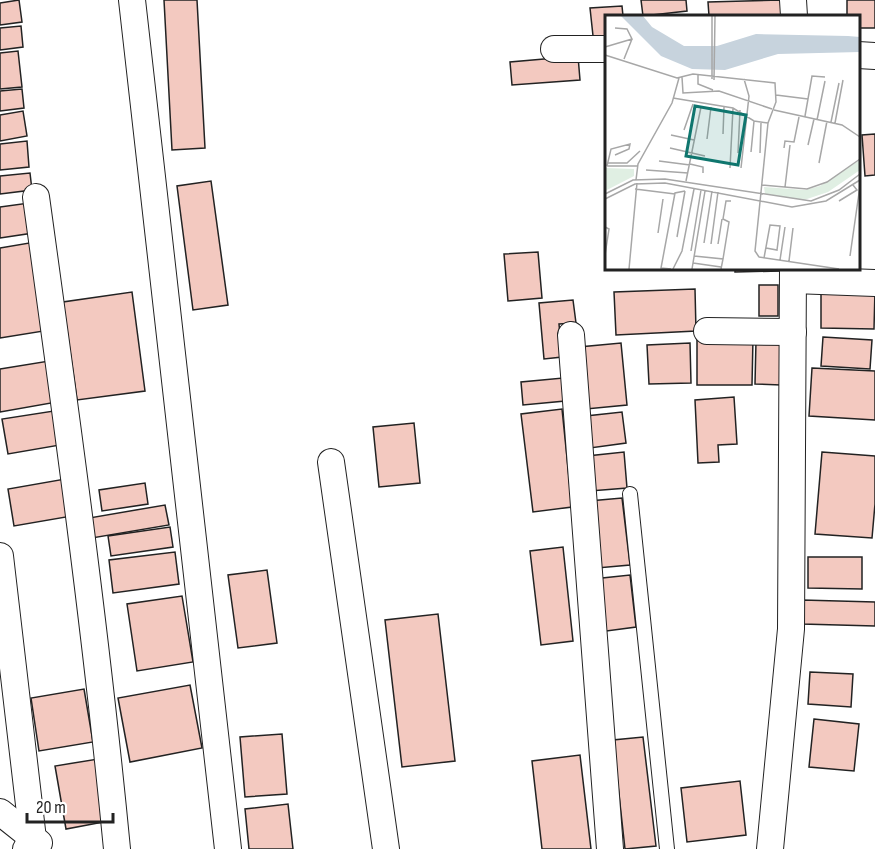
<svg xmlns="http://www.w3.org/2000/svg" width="875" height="849" viewBox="0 0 875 849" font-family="'Sofia Sans Condensed',sans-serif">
<rect width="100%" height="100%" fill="#fff"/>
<g fill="#f3c9c0" stroke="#222" stroke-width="1.5">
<polygon points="19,0 22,22 0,25 0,3"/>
<polygon points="164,0 197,0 205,148 172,150"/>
<polygon points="641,0 686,0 687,11 643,16"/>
<polygon points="781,0 781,16 709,16 708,2"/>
<polygon points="847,0 875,0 875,28 858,28 858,16 847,16"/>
<polygon points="622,6 623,16 606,16 606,44 594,45 590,8"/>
<polygon points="21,26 23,47 0,50 0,28"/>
<polygon points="18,51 22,87 0,89 0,53"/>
<polygon points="578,56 580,80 512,85 510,62"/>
<polygon points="22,89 24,108 0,111 0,91"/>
<polygon points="23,111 27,136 0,141 0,115"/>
<polygon points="875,134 875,175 865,176 862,135"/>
<polygon points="27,141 29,167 0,170 0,144"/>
<polygon points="30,173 32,190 0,194 0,176"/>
<polygon points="211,181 228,305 193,310 177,186"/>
<polygon points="29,203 33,233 0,238 0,207"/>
<polygon points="35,242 50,330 0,338 0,248"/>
<polygon points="538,252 542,298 508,301 504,254"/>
<polygon points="735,268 779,268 779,271 735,272"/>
<rect x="759" y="285" width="19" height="31"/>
<polygon points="821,288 875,289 874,329 821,328"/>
<polygon points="695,289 696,331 616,335 614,292"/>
<polygon points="132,292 145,391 77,400 63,302"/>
<polygon points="573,300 576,323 559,324 562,357 544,359 539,303"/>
<polygon points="823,337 872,340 870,369 821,366"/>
<polygon points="697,338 753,338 752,385 697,385"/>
<polygon points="756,341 783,343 781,385 755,384"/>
<polygon points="621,343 627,405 586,409 579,347"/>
<polygon points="690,343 691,383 649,384 647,345"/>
<polygon points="49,361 57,402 0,412 0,369"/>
<polygon points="812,368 875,371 875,420 809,416"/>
<polygon points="563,378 565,401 523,405 521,382"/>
<polygon points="734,397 737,444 718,445 719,462 698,463 695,400"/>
<polygon points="562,409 572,507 533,512 521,414"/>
<polygon points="60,410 66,444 8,454 2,419"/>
<polygon points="622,412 626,443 590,448 586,416"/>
<polygon points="414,423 420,483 379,487 373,427"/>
<polygon points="624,452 627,488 590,491 587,456"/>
<polygon points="822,452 875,456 875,504 872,538 815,534"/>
<polygon points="65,479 72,516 14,526 8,489"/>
<polygon points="145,483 148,504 102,511 99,490"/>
<polygon points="622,498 630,565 597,568 589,501"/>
<polygon points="165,505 169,525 92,538 89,518"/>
<polygon points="170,527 173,547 111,556 108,536"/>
<polygon points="563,547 573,641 541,645 530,551"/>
<polygon points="175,552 179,584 113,593 109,560"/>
<polygon points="808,557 862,557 862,589 808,588"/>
<polygon points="267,570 277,643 238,648 228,575"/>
<polygon points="630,575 636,627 599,632 593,579"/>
<polygon points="182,596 193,662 137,671 127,604"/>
<polygon points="802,600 875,602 875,626 802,624"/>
<polygon points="438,614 455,761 402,767 385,620"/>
<polygon points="810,672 853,674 851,707 808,704"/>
<polygon points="190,685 202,748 130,762 118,698"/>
<polygon points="84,689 93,742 39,751 31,698"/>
<polygon points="814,719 859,724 854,771 809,767"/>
<polygon points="282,734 287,794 245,797 240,737"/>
<polygon points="643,737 656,846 625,849 613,740"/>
<polygon points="580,755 591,849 542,849 532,761"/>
<polygon points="98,759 109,821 66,829 55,766"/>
<polygon points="740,781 746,835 687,842 681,788"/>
<polygon points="288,804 293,849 249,849 245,809"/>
</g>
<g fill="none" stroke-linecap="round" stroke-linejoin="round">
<g stroke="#222" stroke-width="16">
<polyline id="service" points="630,494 667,849"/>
</g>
<g stroke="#222" stroke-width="28">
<g id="minor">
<polyline points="132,0 228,849"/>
<polyline points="793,0 794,16"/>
<polyline points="554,49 606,49"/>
<polyline points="858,55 875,56"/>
<path d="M36,197C66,414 96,631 117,849"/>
<polyline points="793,280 875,283"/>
<polyline points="707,331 793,332"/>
<polyline points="571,335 610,849"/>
<polyline points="331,462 386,849"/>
<polyline points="0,556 33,839 26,849"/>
<polyline points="0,812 39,843"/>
<polyline points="770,849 791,629 793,268"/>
</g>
</g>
<use href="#service" stroke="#fff" stroke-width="14"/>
<use href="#minor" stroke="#fff" stroke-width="26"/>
</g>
<g transform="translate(605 15)">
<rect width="255" height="255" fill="#fff"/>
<path d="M255,145V155L223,177L199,185L160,179L159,172L200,175L215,171ZM1,153L29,154V161L0,176Z" fill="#e0efe3"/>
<path d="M16,1H38L47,12L79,31H112L151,19L243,21L255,22V37L173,39L120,55L87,54L56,41Z" fill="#c7d3dd"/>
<path fill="none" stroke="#a7a7a7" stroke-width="1.5" d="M0,32L27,24L22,14L10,13M0,40L72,63L88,59L170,68L171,87L163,108L155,187M19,44L27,24M93,60V69L108,75M77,62L78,78L114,76L167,94M107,64V1M109,65L110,1M171,80L203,84M68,83L128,93L149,106L163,108M169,95L237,110L255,122M200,101L207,61L220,62M212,105L220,66M226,107L234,68M230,108L238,65M79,115L88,89M118,119L119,92M66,120L89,125M102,124L106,92M203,130L209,104M65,133L100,141M179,133L180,126L189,127L194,102M146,137L149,106M133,138L135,95M155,138L156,108M54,146L85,150M3,148H22L35,136M214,148L222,106M85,149L98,152V158M2,151L6,134L25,129L24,134L10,140M2,151H33M125,153L128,93M136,153L144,81L139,64M41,155L83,158M31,165L33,149L67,88L74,63M81,166L96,92M156,170L202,174L222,167L255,144M180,172L185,130M30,174L70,179M0,179L28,165L60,164L206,186L234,175L255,159M0,184L30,169L60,168L187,192L221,186L255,165M234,186L252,175L248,170M0,212L4,214L0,240M53,218L58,184M72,222L80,176M99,228L107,176M106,229L113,177M113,229L117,204M86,236L96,175M89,241L118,244L116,254M245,241L255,171M154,242L234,254M154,242L150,236L155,187M159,243L165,210L175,211L172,235L161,233M118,244L124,207L118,204L121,186H126M175,245L180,212M184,246L188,213M88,248L116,252M24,254L32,168M66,254L56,253L70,178L80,176M68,254L77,236L89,174M87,254L100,176"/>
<path fill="#0f766e" fill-opacity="0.15" stroke="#0f766e" stroke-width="3" d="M90,91L141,100L133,150L81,141Z"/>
<rect width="255" height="255" fill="none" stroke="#222" stroke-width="3"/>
</g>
<path d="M27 813v9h86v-9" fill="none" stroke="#222222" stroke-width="3"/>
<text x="36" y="813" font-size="18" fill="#222222" stroke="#ffffff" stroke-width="4.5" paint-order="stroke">20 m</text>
</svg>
